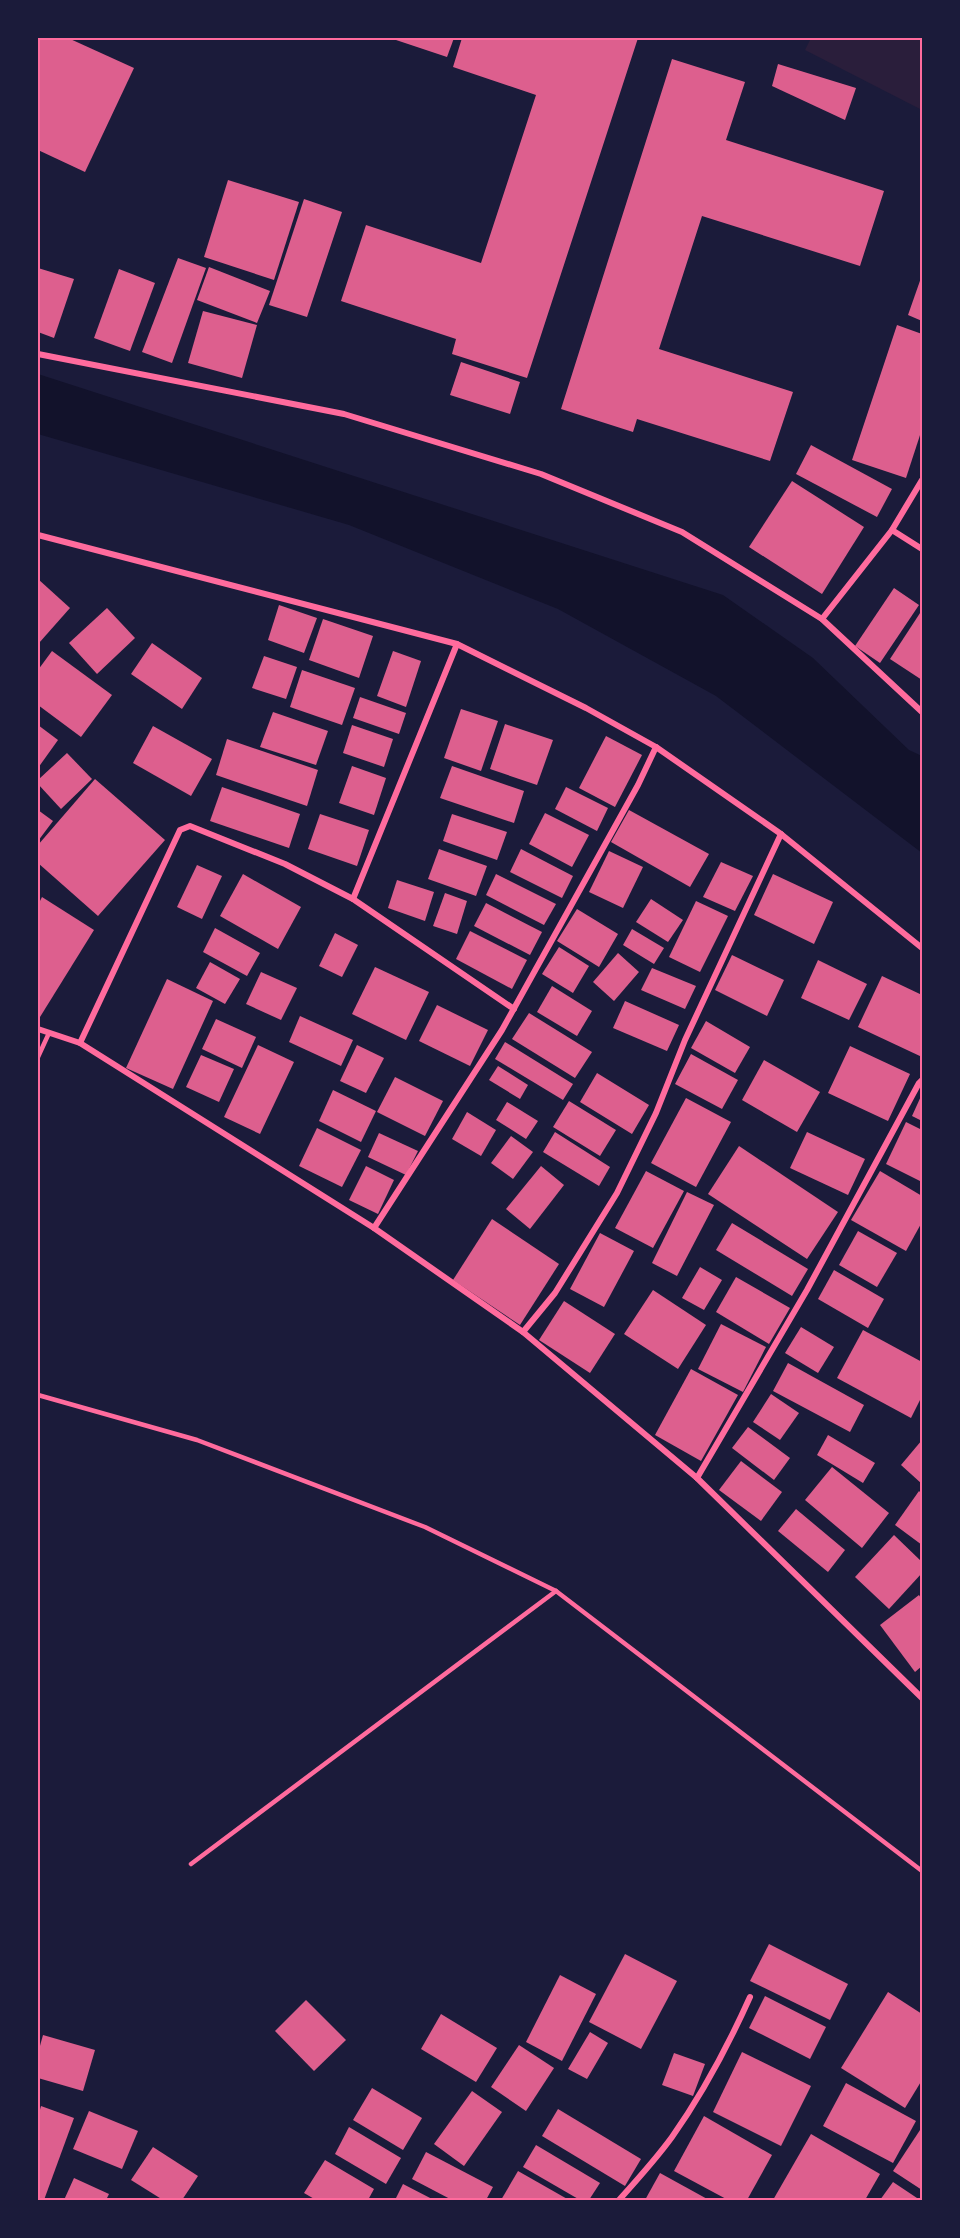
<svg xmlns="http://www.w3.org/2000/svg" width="960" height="2238" viewBox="0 0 960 2238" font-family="'PT Sans Narrow',sans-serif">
<rect width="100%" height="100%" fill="#1b1b3a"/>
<polygon fill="#2a1e3b" points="811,38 922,38 922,110 805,50"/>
<polygon fill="#12122b" points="38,374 723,595 813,658 909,750 922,756 922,853 716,696 558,609 349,525 38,434"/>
<g fill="#dd5f8e">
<polygon points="38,38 68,38 134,68 85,172 38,150"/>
<polygon points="390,38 454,38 447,57"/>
<polygon points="462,38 638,38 527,378 452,354 456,339 341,301 366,225 481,263 536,95 453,67"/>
<polygon points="672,59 745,82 726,140 884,191 860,266 702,216 659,349 793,392 770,461 637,419 633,432 561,409"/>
<polygon points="778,64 856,88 845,120 772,86"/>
<polygon points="228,180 299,202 274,280 204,257"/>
<polygon points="304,199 342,212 307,317 269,305"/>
<polygon points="178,258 206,268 172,363 142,352"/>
<polygon points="209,267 270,291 257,323 197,300"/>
<polygon points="38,268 74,279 54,338 38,332"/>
<polygon points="119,269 155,283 130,351 94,338"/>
<polygon points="922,275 922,321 908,315"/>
<polygon points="203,311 257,325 242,378 188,363"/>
<polygon points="897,325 922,334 922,429 906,478 852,460"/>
<polygon points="461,362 520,382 510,414 450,395"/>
<polygon points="811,445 892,489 877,517 796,474"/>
<polygon points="792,481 864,527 822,594 749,547"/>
<polygon points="38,579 70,608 39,643 38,642"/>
<polygon points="894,588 919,605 880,663 855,646"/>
<polygon points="279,605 317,618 304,653 268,640"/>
<polygon points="107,608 135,638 97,674 69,643"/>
<polygon points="922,610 922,680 890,659"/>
<polygon points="323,619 373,636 359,678 309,660"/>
<polygon points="152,643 202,678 182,709 131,674"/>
<polygon points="52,651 112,695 81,737 38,705 38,670"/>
<polygon points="393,651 421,661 406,707 377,696"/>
<polygon points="264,656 297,667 286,699 252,688"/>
<polygon points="302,670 355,688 342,725 290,707"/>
<polygon points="360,697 406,713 399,734 353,718"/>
<polygon points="461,709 498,721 481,771 444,758"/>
<polygon points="273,712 328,731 316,765 260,747"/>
<polygon points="505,724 553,740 537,785 490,769"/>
<polygon points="38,725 58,740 38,768"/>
<polygon points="352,725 393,739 384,767 343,753"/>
<polygon points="153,726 212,759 191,796 133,763"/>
<polygon points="606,736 642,755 615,807 579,788"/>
<polygon points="227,739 318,770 307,806 216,775"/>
<polygon points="67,753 92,779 61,809 38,784 38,780"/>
<polygon points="352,766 386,778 374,815 339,803"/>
<polygon points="452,766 524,791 514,823 440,798"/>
<polygon points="95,779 165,840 98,916 38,863 38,845"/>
<polygon points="222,787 300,814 289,848 210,821"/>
<polygon points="566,787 608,808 597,831 555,809"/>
<polygon points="38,810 53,821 38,841"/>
<polygon points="629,810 709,854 690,887 611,842"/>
<polygon points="545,813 589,835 572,867 529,844"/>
<polygon points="320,814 369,830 357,866 308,849"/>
<polygon points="452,814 507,832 497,860 443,841"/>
<polygon points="439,849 487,866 476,896 428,879"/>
<polygon points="521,849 573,876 562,898 510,872"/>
<polygon points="609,851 643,867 623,908 589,892"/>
<polygon points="721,862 753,876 735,911 703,897"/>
<polygon points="197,865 222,876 202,919 177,907"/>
<polygon points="243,874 301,907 278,949 220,916"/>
<polygon points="496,874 556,904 544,925 486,895"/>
<polygon points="773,874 833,902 814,944 754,915"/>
<polygon points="397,880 434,892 425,921 388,908"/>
<polygon points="445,893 467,901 457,934 433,926"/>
<polygon points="42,897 94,930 40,1017 38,1016 38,905"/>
<polygon points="651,899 683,920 668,942 636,922"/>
<polygon points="696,901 728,916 700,972 669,957"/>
<polygon points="486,903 542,932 530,955 474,926"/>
<polygon points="577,909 618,934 599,967 557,941"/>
<polygon points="215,928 260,953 247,976 203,952"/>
<polygon points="632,929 664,948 654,964 623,945"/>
<polygon points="470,931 527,960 512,989 456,959"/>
<polygon points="335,933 358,945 342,977 319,966"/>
<polygon points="559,947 589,966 573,993 542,974"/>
<polygon points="618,953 639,972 614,1001 593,982"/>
<polygon points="732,955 784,980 767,1016 715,990"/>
<polygon points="818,960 867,984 849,1020 801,998"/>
<polygon points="210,962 240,979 225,1004 196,988"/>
<polygon points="375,967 429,992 406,1040 352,1014"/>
<polygon points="652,968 696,986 685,1009 641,990"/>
<polygon points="261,972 297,988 281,1020 246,1004"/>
<polygon points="882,976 922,995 922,1057 858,1027"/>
<polygon points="167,979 213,1001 173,1089 126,1068"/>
<polygon points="552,986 592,1011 577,1036 537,1012"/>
<polygon points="625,1001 679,1025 667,1051 613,1028"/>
<polygon points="437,1005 488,1030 470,1066 419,1041"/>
<polygon points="529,1013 592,1052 575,1078 512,1039"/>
<polygon points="300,1016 353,1040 341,1066 289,1042"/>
<polygon points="216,1019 256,1037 242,1068 202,1049"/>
<polygon points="706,1021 750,1047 735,1073 691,1048"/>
<polygon points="505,1042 573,1084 563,1100 495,1059"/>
<polygon points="258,1045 294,1062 260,1134 224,1117"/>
<polygon points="357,1045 384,1058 366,1093 340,1081"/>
<polygon points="850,1046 910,1074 888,1121 828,1093"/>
<polygon points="691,1054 738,1080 722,1109 675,1084"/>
<polygon points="201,1055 234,1069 219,1102 186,1087"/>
<polygon points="764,1060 820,1092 797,1132 742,1100"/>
<polygon points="498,1066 528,1085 520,1099 489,1080"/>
<polygon points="597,1073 649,1105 632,1134 580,1102"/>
<polygon points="395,1077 443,1101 425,1136 377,1112"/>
<polygon points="333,1090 376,1111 361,1142 319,1121"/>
<polygon points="922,1094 922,1121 912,1116"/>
<polygon points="686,1098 731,1122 696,1187 651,1163"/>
<polygon points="569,1101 616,1130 600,1156 553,1127"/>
<polygon points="507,1102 538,1121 526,1139 496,1120"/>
<polygon points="467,1112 496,1130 481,1156 452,1139"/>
<polygon points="906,1122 922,1130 922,1182 886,1164"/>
<polygon points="317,1128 361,1150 342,1187 299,1166"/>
<polygon points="555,1132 610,1167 599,1186 543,1152"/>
<polygon points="807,1132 865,1159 848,1195 790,1168"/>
<polygon points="379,1133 418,1151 406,1175 368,1157"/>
<polygon points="511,1136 533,1152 513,1179 491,1163"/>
<polygon points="739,1146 838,1212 807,1259 708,1194"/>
<polygon points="366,1166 394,1180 378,1214 349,1200"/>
<polygon points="541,1166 564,1185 530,1229 506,1209"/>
<polygon points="646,1171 684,1191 653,1248 615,1228"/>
<polygon points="880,1171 922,1196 922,1222 906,1251 851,1220"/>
<polygon points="687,1192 714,1205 677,1276 652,1263"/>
<polygon points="492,1219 559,1264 520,1325 453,1280"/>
<polygon points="732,1223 808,1269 792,1296 716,1250"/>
<polygon points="858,1231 897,1253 877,1287 839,1265"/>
<polygon points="600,1233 634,1251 604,1307 570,1289"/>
<polygon points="700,1267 722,1280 704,1310 682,1298"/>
<polygon points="834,1270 884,1299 868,1328 818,1299"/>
<polygon points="736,1277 790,1308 769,1344 716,1312"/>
<polygon points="653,1290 706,1325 678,1369 624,1334"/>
<polygon points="564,1301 615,1334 590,1373 539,1340"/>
<polygon points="721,1324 766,1347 743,1392 698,1369"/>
<polygon points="801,1327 834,1347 818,1373 785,1353"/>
<polygon points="863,1330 922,1362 922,1396 911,1418 837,1378"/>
<polygon points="788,1363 864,1405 850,1432 773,1391"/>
<polygon points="691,1369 738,1395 701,1461 655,1435"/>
<polygon points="771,1394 799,1413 780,1440 753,1422"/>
<polygon points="748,1427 790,1458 774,1480 732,1448"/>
<polygon points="828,1435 875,1463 863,1483 817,1455"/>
<polygon points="922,1440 922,1484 901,1465"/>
<polygon points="741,1461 782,1492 761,1521 719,1490"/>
<polygon points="832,1467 889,1513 862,1548 805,1500"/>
<polygon points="919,1491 922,1494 922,1545 895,1525"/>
<polygon points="796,1509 845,1550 828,1572 778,1531"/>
<polygon points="894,1535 922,1562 922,1573 889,1609 855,1577"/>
<polygon points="919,1595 922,1600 922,1666 915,1672 880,1625"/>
<polygon points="769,1944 848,1984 830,2020 750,1981"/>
<polygon points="625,1954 677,1981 641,2049 589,2022"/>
<polygon points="560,1975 596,1994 562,2061 526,2042"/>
<polygon points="888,1992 922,2014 922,2080 905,2108 841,2068"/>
<polygon points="765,1996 826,2027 810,2059 749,2028"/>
<polygon points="306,2000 346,2040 314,2071 275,2031"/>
<polygon points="441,2014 497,2048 476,2082 421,2049"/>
<polygon points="590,2032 608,2043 587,2079 568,2069"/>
<polygon points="43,2035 95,2050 83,2091 38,2078 38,2053"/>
<polygon points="519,2045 554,2068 526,2111 491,2087"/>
<polygon points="742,2052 811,2086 781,2146 713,2112"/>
<polygon points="674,2053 705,2064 693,2096 662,2085"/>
<polygon points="846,2083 916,2121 893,2163 823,2126"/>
<polygon points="372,2088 422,2118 403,2150 353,2120"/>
<polygon points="472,2091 502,2112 464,2166 434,2144"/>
<polygon points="41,2106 74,2118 44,2200 38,2200 38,2117"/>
<polygon points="558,2109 641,2159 625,2186 542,2136"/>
<polygon points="89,2111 138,2131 122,2169 73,2149"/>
<polygon points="704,2116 772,2155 747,2200 728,2200 674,2171"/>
<polygon points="349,2127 401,2158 386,2184 335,2154"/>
<polygon points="922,2127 922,2190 893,2171"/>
<polygon points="811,2134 880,2174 865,2200 773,2200"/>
<polygon points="536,2145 600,2183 589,2200 580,2200 523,2167"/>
<polygon points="153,2147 198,2176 182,2200 163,2200 131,2180"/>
<polygon points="426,2152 493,2187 486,2200 452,2200 412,2179"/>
<polygon points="325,2160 374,2189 368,2200 316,2200 304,2193"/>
<polygon points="518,2171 569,2200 501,2200"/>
<polygon points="660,2173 709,2200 645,2200"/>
<polygon points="74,2178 109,2194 106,2200 64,2200"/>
<polygon points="893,2182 920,2200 880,2200"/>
<polygon points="403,2184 434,2200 395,2200"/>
</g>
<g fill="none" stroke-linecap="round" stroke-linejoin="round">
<g stroke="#ff6b9d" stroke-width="4.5">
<polyline points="38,1057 49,1033"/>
<polyline points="38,1395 197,1440 425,1527 556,1591 922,1871"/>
<polyline points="191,1864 556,1591"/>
</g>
<g stroke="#ff6b9d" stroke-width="6">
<polyline points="38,354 344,414 541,474 682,532 822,619 922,712"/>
<polyline points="892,530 922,549"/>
<polyline points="38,535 457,644 586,708 656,747 781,834 922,948"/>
<polyline points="822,619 892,530 922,480"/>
<polyline points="353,899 457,644"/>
<polyline points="38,1029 80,1043 374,1228 523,1332 697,1478 922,1698"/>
<polyline points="80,1043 180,830 190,826 285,864 353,899 514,1009"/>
<polyline points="374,1228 502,1030 638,785 656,747"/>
<polyline points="523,1332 555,1293 617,1193 656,1113 685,1040 781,834"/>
<polyline points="697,1478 807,1290 919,1083 922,1080"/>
<path d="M619,2200C637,2180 656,2159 672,2137C703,2093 728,2046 750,1997"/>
</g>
</g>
<rect width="960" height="2238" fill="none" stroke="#1b1b3a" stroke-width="78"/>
<rect x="39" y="39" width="882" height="2160" fill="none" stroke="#ff6b9d" stroke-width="2"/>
</svg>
